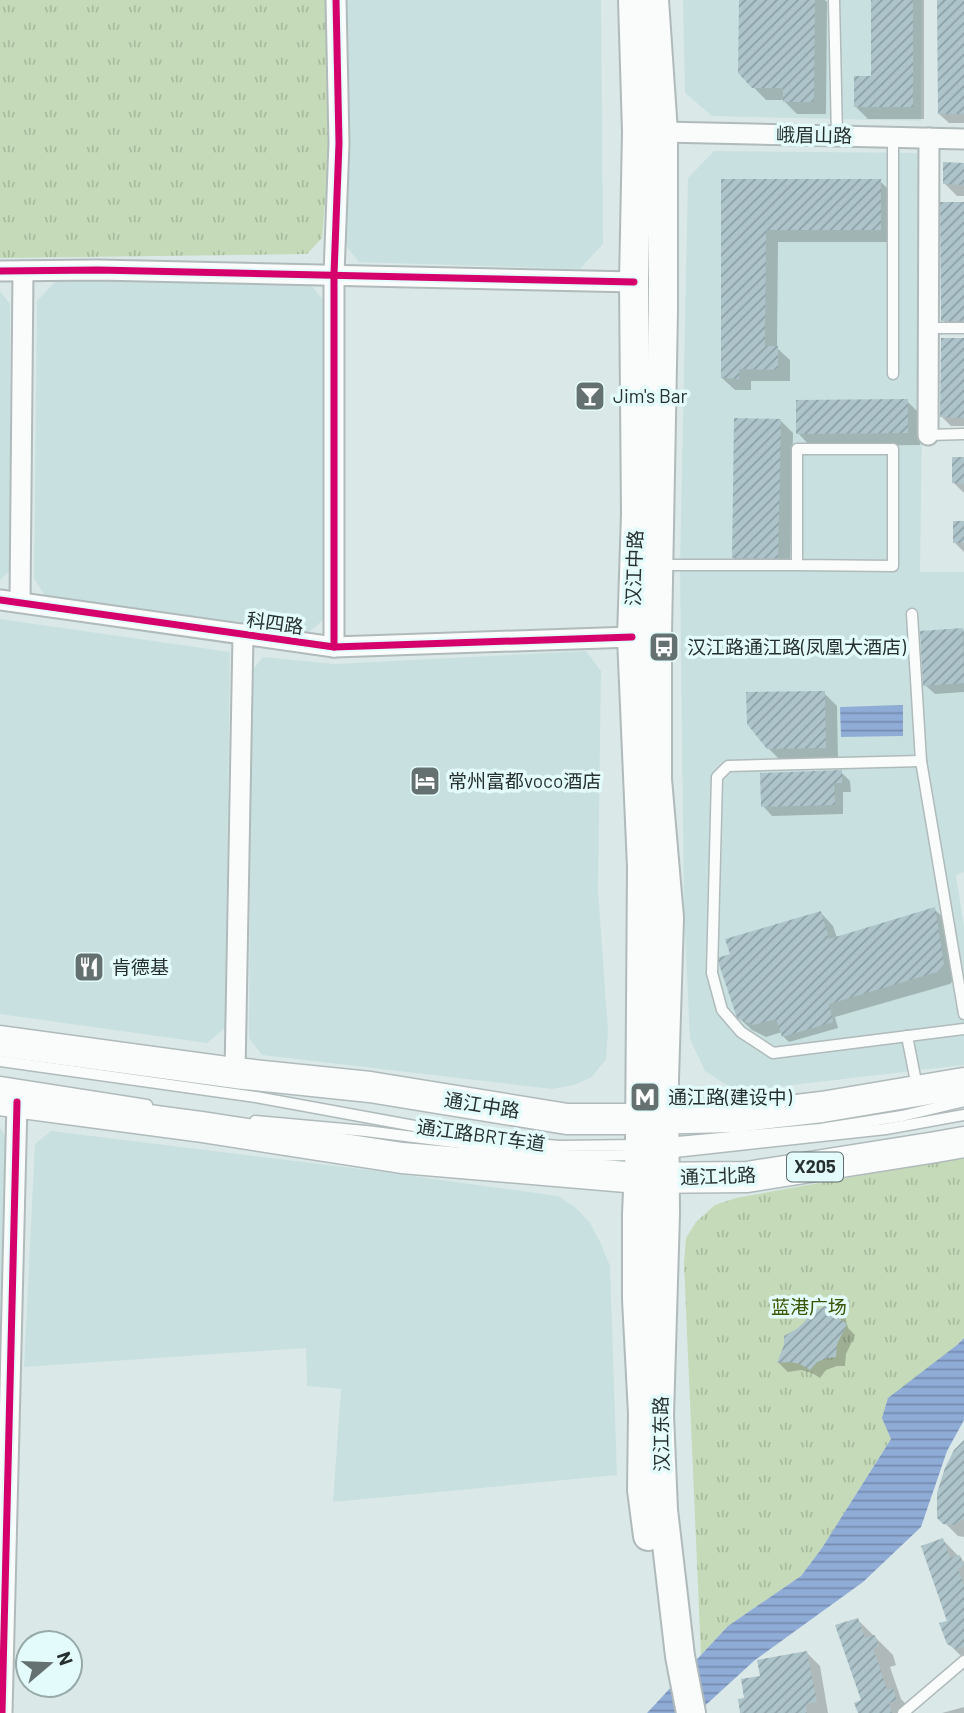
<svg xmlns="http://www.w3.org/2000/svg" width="964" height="1713" viewBox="0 0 964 1713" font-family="Barlow,'Noto Sans SC',sans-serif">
<defs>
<pattern id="park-tufts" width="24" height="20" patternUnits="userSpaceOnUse" patternTransform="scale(1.75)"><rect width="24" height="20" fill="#c5dab8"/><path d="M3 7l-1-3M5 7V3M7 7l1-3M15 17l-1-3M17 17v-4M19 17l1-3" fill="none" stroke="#a9bb9e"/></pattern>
<pattern id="water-rules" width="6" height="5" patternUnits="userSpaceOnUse" patternTransform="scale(1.75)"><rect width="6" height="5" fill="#8facd7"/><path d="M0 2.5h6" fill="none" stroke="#758caf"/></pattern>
<pattern id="building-hatch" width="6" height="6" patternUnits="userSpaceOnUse" patternTransform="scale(1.75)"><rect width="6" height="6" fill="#adc4cb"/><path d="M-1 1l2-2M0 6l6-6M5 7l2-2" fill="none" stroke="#8da0a5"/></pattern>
</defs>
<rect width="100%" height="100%" fill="#dbe8e8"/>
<g fill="#c8e1e0">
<polygon points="345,0 601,0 603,244 580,269 359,262 343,242"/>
<polygon points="683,0 922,0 921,121 712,116 685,93"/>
<polygon points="714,151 921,153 922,423 920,572 964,572 964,872 956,875 964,927 964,1065 758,1089 728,1086 705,1071 690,1039 684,913 680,566 688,178"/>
<polygon points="56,281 308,281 323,300 323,620 307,634 45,596 34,578 37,301"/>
<polygon points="0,291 10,304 10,571 0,580"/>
<polygon points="0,619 230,652 225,1028 207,1043 0,1014"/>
<polygon points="586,651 601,671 598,890 608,1031 606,1059 592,1077 574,1085 552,1089 262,1055 249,1038 251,672 263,657 335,664"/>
<polygon points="0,1128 8,1140 2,1336 0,1335"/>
<polygon points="51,1131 369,1170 558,1196 576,1208 590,1223 600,1242 610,1266 617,1475 333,1502 341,1389 307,1386 306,1348 24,1367 35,1144"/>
</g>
<g fill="url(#park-tufts)">
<polygon points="0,0 327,0 330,140 322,238 307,254 0,258"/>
<polygon points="964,1157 964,1338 883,1418 891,1439 822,1548 801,1576 728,1626 701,1655 684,1263 686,1238 696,1222 715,1205 736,1198"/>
</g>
<g fill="url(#water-rules)">
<polygon points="903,705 903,736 841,737 840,707"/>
<polygon points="964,1338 964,1420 947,1451 921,1527 863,1582 755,1660 697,1713 647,1713 728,1626 801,1576 822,1548 891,1439 882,1418 888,1398 957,1345"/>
</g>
<g fill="#0003">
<polygon points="740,0 825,0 827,2 826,114 797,114 785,102 785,100 766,100 740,73"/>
<polygon points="873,0 924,0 924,119 868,119 855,106 873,78"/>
<polygon points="939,0 964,0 964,123 949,123 939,114"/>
<polygon points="964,164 964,196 957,196 945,184"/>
<polygon points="723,180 880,181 893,194 893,242 778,242 777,348 790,360 790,381 751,381 751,390 735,390 722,378"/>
<polygon points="964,204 964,333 956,333 943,320"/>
<polygon points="964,340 964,426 951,426 942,417"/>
<polygon points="907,401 920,414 920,445 810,446 798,433"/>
<polygon points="780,420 793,433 790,571 746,570 733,557"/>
<polygon points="964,459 964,493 954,483"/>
<polygon points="964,523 964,552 955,543"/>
<polygon points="963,630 964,631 964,692 935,694 925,685"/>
<polygon points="824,693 837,706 838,760 781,761 768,748"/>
<polygon points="841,772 850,781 851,792 843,792 843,814 772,816 763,806"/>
<polygon points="934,909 947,921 956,977 950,984 835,1017 838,1028 789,1042 783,1036 782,1032 766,1037 752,1030 738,1017 821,913 833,926 837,938"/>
<polygon points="835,1303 844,1312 848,1328 855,1335 846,1354 845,1366 837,1366 826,1370 820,1378 812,1373 801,1370 788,1372 779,1363"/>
<polygon points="964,1442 964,1537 958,1536 939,1517"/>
<polygon points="943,1540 964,1562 964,1659 948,1643 949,1622"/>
<polygon points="858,1620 893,1655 896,1665 890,1667 901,1699 911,1709 912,1713 859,1713 864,1701"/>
<polygon points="807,1653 820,1666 828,1713 742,1713 746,1700 762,1677"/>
<polygon points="964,1707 964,1713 942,1713"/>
</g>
<g fill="url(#building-hatch)">
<polygon points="739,0 815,0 814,102 783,102 783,88 752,88 738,73"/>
<polygon points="871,0 913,0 913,107 854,107 854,76 871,76"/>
<polygon points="937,0 964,0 964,114 938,114"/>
<polygon points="943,162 964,163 964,185 943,184"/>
<polygon points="721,179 881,179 881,230 766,230 765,346 778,346 778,370 739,369 739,379 721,378"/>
<polygon points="940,202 964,202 964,321 941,321"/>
<polygon points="941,338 964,338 964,418 940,417"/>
<polygon points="908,399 908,433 796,434 796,400"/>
<polygon points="734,418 781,419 778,559 732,558"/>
<polygon points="952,457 964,457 964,484 952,483"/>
<rect x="953" y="521" width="11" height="22"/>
<polygon points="963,628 964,683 923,686 920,631"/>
<polygon points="825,691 826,748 767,749 747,724 746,692"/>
<polygon points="842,770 842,783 834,783 835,805 761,807 760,773"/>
<polygon points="935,907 944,964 937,972 829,1004 833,1022 782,1037 776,1019 753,1025 737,1018 717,958 730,954 725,939 821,911 829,939"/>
<polygon points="835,1301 836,1311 841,1320 847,1324 837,1344 836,1357 827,1358 817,1362 810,1370 800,1364 790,1362 777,1363 784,1345 784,1336 798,1328 806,1320 810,1310 821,1308"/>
<polygon points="964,1440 964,1519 954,1525 943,1524 937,1518 937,1493 945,1468 954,1450"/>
<polygon points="943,1538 950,1558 960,1555 964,1566 958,1569 964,1586 964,1647 956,1649 947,1644 939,1623 947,1621 921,1546"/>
<polygon points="858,1618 865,1638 875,1635 879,1646 873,1648 887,1690 893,1688 897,1700 889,1703 892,1713 858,1713 854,1703 861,1700 835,1625"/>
<polygon points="807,1651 817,1702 806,1704 807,1713 740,1713 738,1699 744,1698 741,1679 760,1676 757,1660"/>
</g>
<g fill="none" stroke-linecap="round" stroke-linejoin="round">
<g stroke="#b0baba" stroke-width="13">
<g id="service">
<polyline points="834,0 837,136"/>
<polyline points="928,328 964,328"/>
<polyline points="893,374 893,137"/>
<polyline points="928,435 964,434"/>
<polyline points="659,565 797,565 893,566 893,449 797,449 797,565"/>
<polyline points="912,614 921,761 964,1014"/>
<polyline points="921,761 728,766 717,777 712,973 722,1010 741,1032 773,1053 964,1029"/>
<polyline points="907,1036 917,1087"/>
<polyline points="0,1061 256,1097 491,1140 559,1146 638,1145"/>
<polyline points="0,1082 147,1105"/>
<polyline points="255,1121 366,1131 563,1156 637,1155"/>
<polyline points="667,1143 820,1129 902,1116 964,1101"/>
<polyline points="666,1153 886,1129 964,1115"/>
<polyline points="903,1713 964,1661"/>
</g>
</g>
<g stroke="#b0baba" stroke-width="23">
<g id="minor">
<polyline points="663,132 964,139"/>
<polyline points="0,271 98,270 634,282"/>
<polyline points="928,435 929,138"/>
<polyline points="0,600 334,647 632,637"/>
<polyline points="20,602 23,271"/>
<polyline points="334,647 334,274 339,143 336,0"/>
<polyline points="235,1073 243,634"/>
<polyline points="2,1713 17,1102"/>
</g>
</g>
<g stroke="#b0baba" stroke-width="32">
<g id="secondary">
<polyline points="633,0 637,132 634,282 636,514 632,637 642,867 640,1145 637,1214 637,1299 643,1414 642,1490 648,1536"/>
<polyline points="654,0 663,132 663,310 657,635 657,779 669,918 664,1079 665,1214 659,1415 663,1510 680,1656 691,1713"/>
</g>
</g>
<g stroke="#b0baba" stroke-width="33">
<g id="primary">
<polyline points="0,1041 235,1073 370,1087 567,1119 640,1119 736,1117 822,1107 964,1083"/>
<polyline points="0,1100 202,1127 402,1158 638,1178 747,1177 936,1147 964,1142"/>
</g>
</g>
<use href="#service" stroke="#fafcfc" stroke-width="10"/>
<use href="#minor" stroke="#fafcfc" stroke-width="19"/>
<use href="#secondary" stroke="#fafcfc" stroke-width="28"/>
<use href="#primary" stroke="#fafcfc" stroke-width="30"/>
<g stroke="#e3fbfa" stroke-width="11">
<g id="cycleway">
<polyline points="0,271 98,270 634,282"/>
<polyline points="0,600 334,647 632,637"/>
<polyline points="334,647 334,274 339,143 336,0"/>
<polyline points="2,1713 17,1102"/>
</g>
</g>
<use href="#cycleway" stroke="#d6006c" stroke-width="7"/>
</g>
<defs>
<g id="bar-square" transform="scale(1.575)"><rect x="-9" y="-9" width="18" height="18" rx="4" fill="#657070" stroke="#e3fbfa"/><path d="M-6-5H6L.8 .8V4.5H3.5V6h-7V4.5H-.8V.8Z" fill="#fff"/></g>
<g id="bus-square" transform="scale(1.575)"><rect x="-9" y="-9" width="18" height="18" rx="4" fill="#657070" stroke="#e3fbfa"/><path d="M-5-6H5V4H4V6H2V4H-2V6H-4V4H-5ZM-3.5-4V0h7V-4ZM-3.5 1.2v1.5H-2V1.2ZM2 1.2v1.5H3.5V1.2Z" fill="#fff"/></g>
<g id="hotel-square" transform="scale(1.575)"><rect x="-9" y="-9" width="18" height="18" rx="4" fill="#657070" stroke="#e3fbfa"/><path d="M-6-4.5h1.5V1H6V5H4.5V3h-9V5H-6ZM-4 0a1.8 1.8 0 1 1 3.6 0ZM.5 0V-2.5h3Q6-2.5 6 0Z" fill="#fff"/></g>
<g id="restaurant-square" transform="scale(1.575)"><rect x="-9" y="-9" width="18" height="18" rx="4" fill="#657070" stroke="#e3fbfa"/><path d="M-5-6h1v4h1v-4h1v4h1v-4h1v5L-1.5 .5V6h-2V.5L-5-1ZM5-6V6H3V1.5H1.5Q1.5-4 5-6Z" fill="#fff"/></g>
<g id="metro-square" transform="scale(1.575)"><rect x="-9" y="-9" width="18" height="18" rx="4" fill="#657070" stroke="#e3fbfa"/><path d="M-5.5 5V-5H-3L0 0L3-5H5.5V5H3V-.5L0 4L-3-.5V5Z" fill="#fff"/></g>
</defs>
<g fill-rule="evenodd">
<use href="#bar-square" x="590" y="396"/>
<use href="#bus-square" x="664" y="647"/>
<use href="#hotel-square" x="425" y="781"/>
<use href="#restaurant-square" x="89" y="967"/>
<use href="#metro-square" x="645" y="1097"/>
</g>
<g text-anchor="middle" stroke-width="7" stroke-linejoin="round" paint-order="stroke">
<rect fill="#e3fbfa" stroke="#5f6d6c" stroke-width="2" x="787" y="1152.5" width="56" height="29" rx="5"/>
<g font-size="18" font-weight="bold" fill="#26302f">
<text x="815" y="1173">X205</text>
</g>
<g font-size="19" fill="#26302f" stroke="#e3fbfa">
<text transform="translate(814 135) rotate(1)" y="7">峨眉山路</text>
<text transform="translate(634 568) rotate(-88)" y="7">汉江中路</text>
<text transform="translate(275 623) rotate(8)" y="7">科四路</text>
<text transform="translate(482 1105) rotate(9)" y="7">通江中路</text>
<text transform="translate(481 1135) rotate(8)" y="7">通江路BRT车道</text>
<text transform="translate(718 1176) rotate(-2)" y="7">通江北路</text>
<text transform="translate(661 1434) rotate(-91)" y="7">汉江东路</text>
</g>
<g font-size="19" fill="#26302f" stroke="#e3fbfa" text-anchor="start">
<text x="613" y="403">Jim's Bar</text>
<text x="687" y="654">汉江路通江路(凤凰大酒店)</text>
<text x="448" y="788">常州富都voco酒店</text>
<text x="112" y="974">肯德基</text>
<text x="668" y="1104">通江路(建设中)</text>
</g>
<g font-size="19" fill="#3a5503" stroke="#e3fbfa">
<text x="809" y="1314">蓝港广场</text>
</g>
</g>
<g transform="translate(49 1664) rotate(71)"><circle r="33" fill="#e3fbfa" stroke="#97aaa9" stroke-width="2"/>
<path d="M0-5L12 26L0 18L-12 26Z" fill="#657070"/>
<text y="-10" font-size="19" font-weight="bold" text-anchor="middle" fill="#26302f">N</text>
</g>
</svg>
